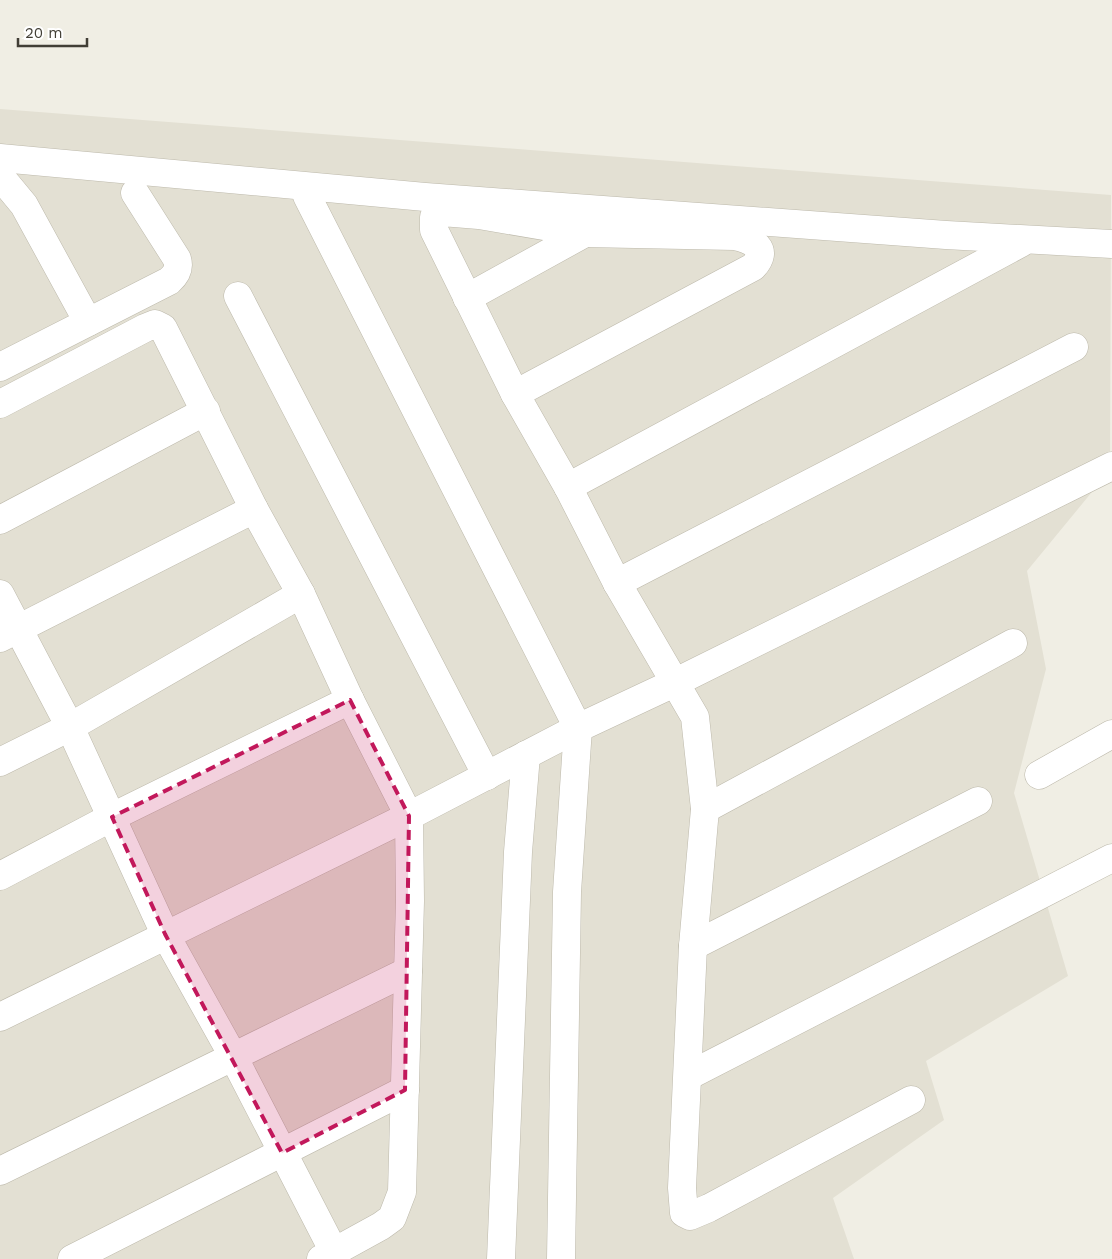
<svg xmlns="http://www.w3.org/2000/svg" width="1112" height="1259" viewBox="0 0 1112 1259" font-family="'Work Sans',sans-serif">
<rect width="100%" height="100%" fill="#f0eee4"/>
<polygon fill="#e3e0d3" points="0,109 1111,195 1110,470 1027,571 1046,669 1014,793 1068,976 926,1061 944,1120 833,1198 854,1259 0,1259"/>
<g fill="none" stroke-linecap="round" stroke-linejoin="round">
<g stroke="#bdb9ab" stroke-width="29">
<g id="minor">
<polyline points="0,158 425,197 946,235 1112,244"/>
<polyline points="0,176 24,205 88,322"/>
<polyline points="307,196 578,728 567,892 561,1259"/>
<path d="M442,212L479,215L585,233L735,236C753,240 770,249 753,267L515,394L434,230V217Z"/>
<polyline points="238,296 487,776"/>
<polyline points="467,298 585,233"/>
<path d="M0,367L169,281C176,275 180,269 177,259L135,193"/>
<polyline points="515,394 568,487 617,583 695,717 705,809 693,946 682,1188 684,1213 690,1216 709,1208 911,1100"/>
<polyline points="0,404 145,328 155,324 163,328 254,509 301,594 350,700 409,816 410,901 402,1192 392,1218 381,1226 321,1259"/>
<polyline points="568,487 1021,243"/>
<polyline points="0,520 206,411"/>
<polyline points="617,583 1074,347"/>
<polyline points="0,594 70,727 165,934 233,1056 334,1252"/>
<polyline points="0,638 254,509"/>
<polyline points="0,762 70,727 301,594"/>
<polyline points="1039,775 1112,734"/>
<polyline points="705,809 1013,643"/>
<polyline points="0,876 112,817 350,700"/>
<polyline points="693,946 978,801"/>
<polyline points="0,1017 409,816 578,728 674,683 1112,466"/>
<polyline points="688,1076 1112,858"/>
<polyline points="0,1171 408,971"/>
<polyline points="72,1259 405,1090"/>
<polyline points="501,1259 518,852 526,755"/>
</g>
</g>
<use href="#minor" stroke="#fff" stroke-width="28"/>
</g>
<path fill="#c2185b" fill-opacity="0.2" stroke="#c2185b" stroke-width="4" stroke-dasharray="10 6" stroke-linejoin="round" d="M350,700L409,816L405,1090L282,1153L165,934L112,817Z"/>
<path d="M18 38v8h69v-8" fill="none" stroke="#413e35" stroke-width="2.5"/>
<text x="25" y="38" font-size="15" fill="#413e35" stroke="#ffffff" stroke-width="4" paint-order="stroke">20 m</text>
</svg>
